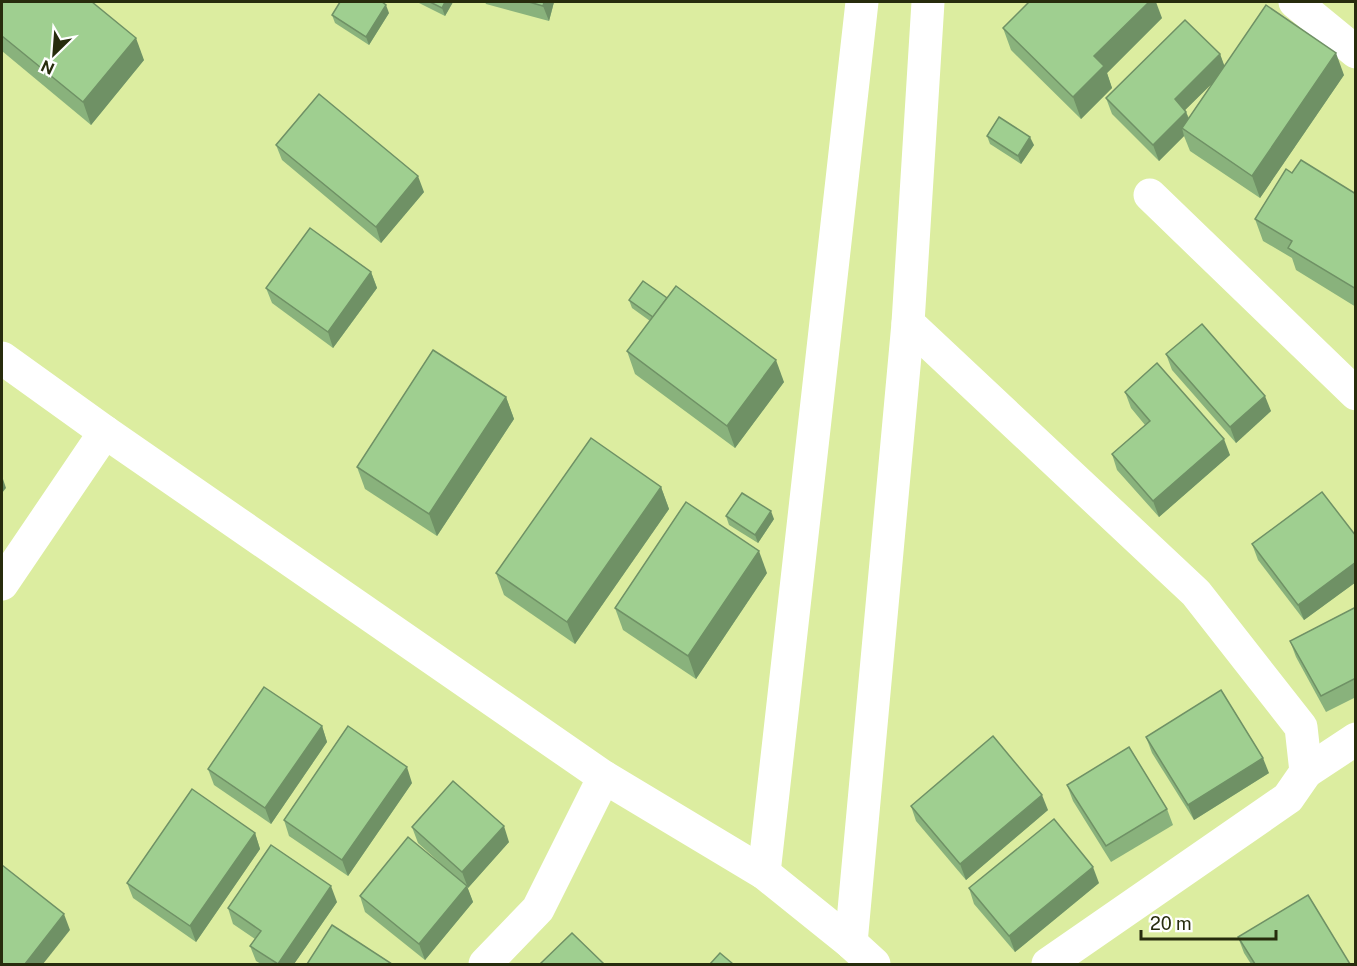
<svg xmlns="http://www.w3.org/2000/svg" width="1357" height="966" viewBox="0 0 1357 966" font-family="'Public Sans',sans-serif">
<rect width="100%" height="100%" fill="#dceda0"/>
<g fill="none" stroke-linecap="round" stroke-linejoin="round">
<g stroke="#fff" stroke-width="33">
<polyline points="1295,2 1356,52"/>
<polyline points="1150,195 1356,394"/>
<polyline points="908,323 1196,593 1301,727 1306,772 1288,798 1048,964"/>
<polyline points="2,584 105,432"/>
<polyline points="1306,772 1356,739"/>
<polyline points="764,873 862,2"/>
<polyline points="851,943 908,323 928,2"/>
<polyline points="485,964 538,909 604,777"/>
</g>
<polyline stroke="#fff" stroke-width="33" points="2,358 105,432 604,777 764,873 851,943 874,964"/>
</g>
<g fill="#89b27c" fill-rule="evenodd">
<polygon points="418,2 453,2 445,16 419,3"/>
<polygon points="485,2 554,2 549,21 486,4"/>
<polygon points="2,4 144,60 91,125 2,51"/>
<polygon points="389,13 369,45 335,23 332,15"/>
<polygon points="1162,18 1107,73 1112,88 1081,119 1011,50 1003,28"/>
<path d="M1220,54L1224,66L1344,75L1260,198L1190,151L1184,136L1159,161L1112,114L1106,98ZM1213,82L1189,118L1185,110Z"/>
<polygon points="987,136 1034,145 1021,164 990,144"/>
<polygon points="276,145 424,192 381,243 282,160"/>
<polygon points="1292,173 1356,194 1356,307 1296,270 1292,258 1263,241 1255,219"/>
<polygon points="371,272 377,288 333,348 272,303 266,288"/>
<polygon points="629,300 784,382 735,448 635,374 627,351 650,321 632,308"/>
<polygon points="1166,354 1271,411 1236,443 1172,370"/>
<polygon points="1125,392 1230,455 1159,517 1117,470 1112,454 1145,425 1131,408"/>
<polygon points="506,397 514,419 437,536 365,489 357,467"/>
<polygon points="661,487 669,509 575,644 504,595 496,573"/>
<polygon points="726,516 774,519 758,543 729,525"/>
<polygon points="1356,536 1356,582 1304,620 1258,560 1252,544"/>
<polygon points="767,573 696,679 623,630 615,608"/>
<polygon points="1356,607 1356,697 1326,712 1296,657 1290,641"/>
<polygon points="322,726 327,742 271,824 214,785 208,769"/>
<polygon points="1146,737 1269,773 1194,820 1152,753"/>
<polygon points="412,783 348,876 289,836 284,820"/>
<polygon points="1067,785 1167,809 1173,825 1111,862 1073,801"/>
<polygon points="911,806 1048,810 966,880 916,821"/>
<polygon points="412,827 509,842 468,888 467,887 473,902 425,960 365,912 360,896 450,872 418,843"/>
<polygon points="255,833 260,849 196,942 133,898 127,883"/>
<polygon points="1099,883 1015,952 974,904 969,888"/>
<polygon points="337,902 294,964 261,964 256,961 250,946 255,939 233,924 228,908"/>
<polygon points="1238,937 1350,964 1251,964 1244,953"/>
</g>
<g fill="#6f9165">
<polygon points="445,2 453,2 445,16 442,8"/>
<polygon points="544,2 554,2 549,21 543,6"/>
<polygon points="1149,2 1156,2 1162,18 1107,73 1112,88 1081,119 1073,97 1094,56"/>
<polygon points="386,5 389,13 369,45 366,37"/>
<polygon points="136,38 144,60 91,125 83,102"/>
<polygon points="1336,53 1344,75 1260,198 1252,176"/>
<polygon points="1220,54 1226,70 1180,115 1175,99"/>
<polygon points="1186,112 1192,128 1182,128 1184,136 1159,161 1153,145"/>
<polygon points="1030,137 1034,145 1021,164 1018,156"/>
<polygon points="418,176 424,192 381,243 376,227"/>
<polygon points="371,272 377,288 333,348 328,332"/>
<polygon points="776,360 784,382 735,448 727,426"/>
<polygon points="1265,396 1271,411 1236,443 1230,427"/>
<polygon points="506,397 514,419 437,536 429,514"/>
<polygon points="1224,439 1230,455 1159,517 1153,501"/>
<polygon points="2,476 6,488 2,493"/>
<polygon points="661,487 669,509 575,644 567,622"/>
<polygon points="771,511 774,519 758,543 755,535"/>
<polygon points="759,551 767,573 696,679 688,656"/>
<polygon points="1356,562 1356,582 1304,620 1298,605"/>
<polygon points="322,726 327,742 271,824 265,808"/>
<polygon points="1263,758 1269,773 1194,820 1188,805"/>
<polygon points="407,767 412,783 348,876 342,860"/>
<polygon points="1042,795 1048,810 966,880 960,864"/>
<polygon points="504,826 509,842 468,888 462,872"/>
<polygon points="255,833 260,849 196,942 190,926"/>
<polygon points="1093,867 1099,883 1015,952 1009,936"/>
<polygon points="331,886 337,902 294,964 278,964"/>
<polygon points="467,886 473,902 425,960 419,944"/>
<polygon points="64,914 70,930 43,964 25,964"/>
</g>
<g fill="#9fcf90" stroke="#6f9165" stroke-width="1.5">
<polygon points="3,2 92,2 136,38 83,102 2,36 2,4"/>
<polygon points="340,2 382,2 386,5 366,37 332,15"/>
<polygon points="430,2 445,2 442,8"/>
<polygon points="529,2 544,2 543,6"/>
<polygon points="1029,2 1149,2 1094,56 1104,66 1073,97 1003,28"/>
<polygon points="1266,5 1336,53 1252,176 1182,128"/>
<polygon points="1185,20 1220,54 1175,99 1186,112 1153,145 1106,98"/>
<polygon points="319,94 418,176 376,227 276,145"/>
<polygon points="999,117 1030,137 1018,156 987,136"/>
<polygon points="1301,160 1356,194 1356,289 1288,248 1292,241 1255,219 1286,169 1292,173"/>
<polygon points="310,228 371,272 328,332 266,288"/>
<polygon points="643,281 667,298 653,317 629,300"/>
<polygon points="676,286 776,360 727,426 627,351"/>
<polygon points="1202,324 1265,396 1230,427 1166,354"/>
<polygon points="433,350 506,397 429,514 357,467"/>
<polygon points="1157,363 1224,439 1153,501 1112,454 1150,421 1125,392"/>
<polygon points="591,438 661,487 567,622 496,573"/>
<polygon points="1322,492 1356,536 1356,562 1298,605 1252,544"/>
<polygon points="742,493 771,511 755,535 726,516"/>
<polygon points="686,502 759,551 688,656 615,608"/>
<polygon points="1356,607 1356,678 1321,696 1290,641"/>
<polygon points="264,687 322,726 265,808 208,769"/>
<polygon points="1221,690 1263,758 1188,805 1146,737"/>
<polygon points="348,726 407,767 342,860 284,820"/>
<polygon points="993,736 1042,795 960,864 911,806"/>
<polygon points="1129,747 1167,809 1106,846 1067,785"/>
<polygon points="453,781 504,826 462,872 412,827"/>
<polygon points="192,789 255,833 190,926 127,883"/>
<polygon points="1054,819 1093,867 1009,936 969,888"/>
<polygon points="408,837 467,886 419,944 360,896"/>
<polygon points="271,845 331,886 278,964 250,946 261,931 228,908"/>
<polygon points="2,865 64,914 25,964 2,964"/>
<polygon points="1308,895 1350,964 1255,964 1238,937"/>
<polygon points="332,925 392,964 307,964"/>
<polygon points="572,933 604,964 540,964"/>
<polygon points="720,953 733,964 710,964"/>
</g>
<rect width="1357" height="966" fill="none" stroke="#272c0d" stroke-width="6"/>
<g transform="translate(54 54) rotate(205)" stroke="#ffffff" stroke-width="4.5" paint-order="stroke">
<path d="M0-4.5L10 22L0 15L-10 22Z" fill="#272c0d"/>
<text y="-9" font-size="16" font-weight="bold" text-anchor="middle" fill="#272c0d">N</text>
</g>
<path d="M1141 930v9h135v-9" fill="none" stroke="#272c0d" stroke-width="3"/>
<text x="1150" y="930" font-size="18" fill="#272c0d" stroke="#ffffff" stroke-width="4.5" paint-order="stroke">20 m</text>
</svg>
